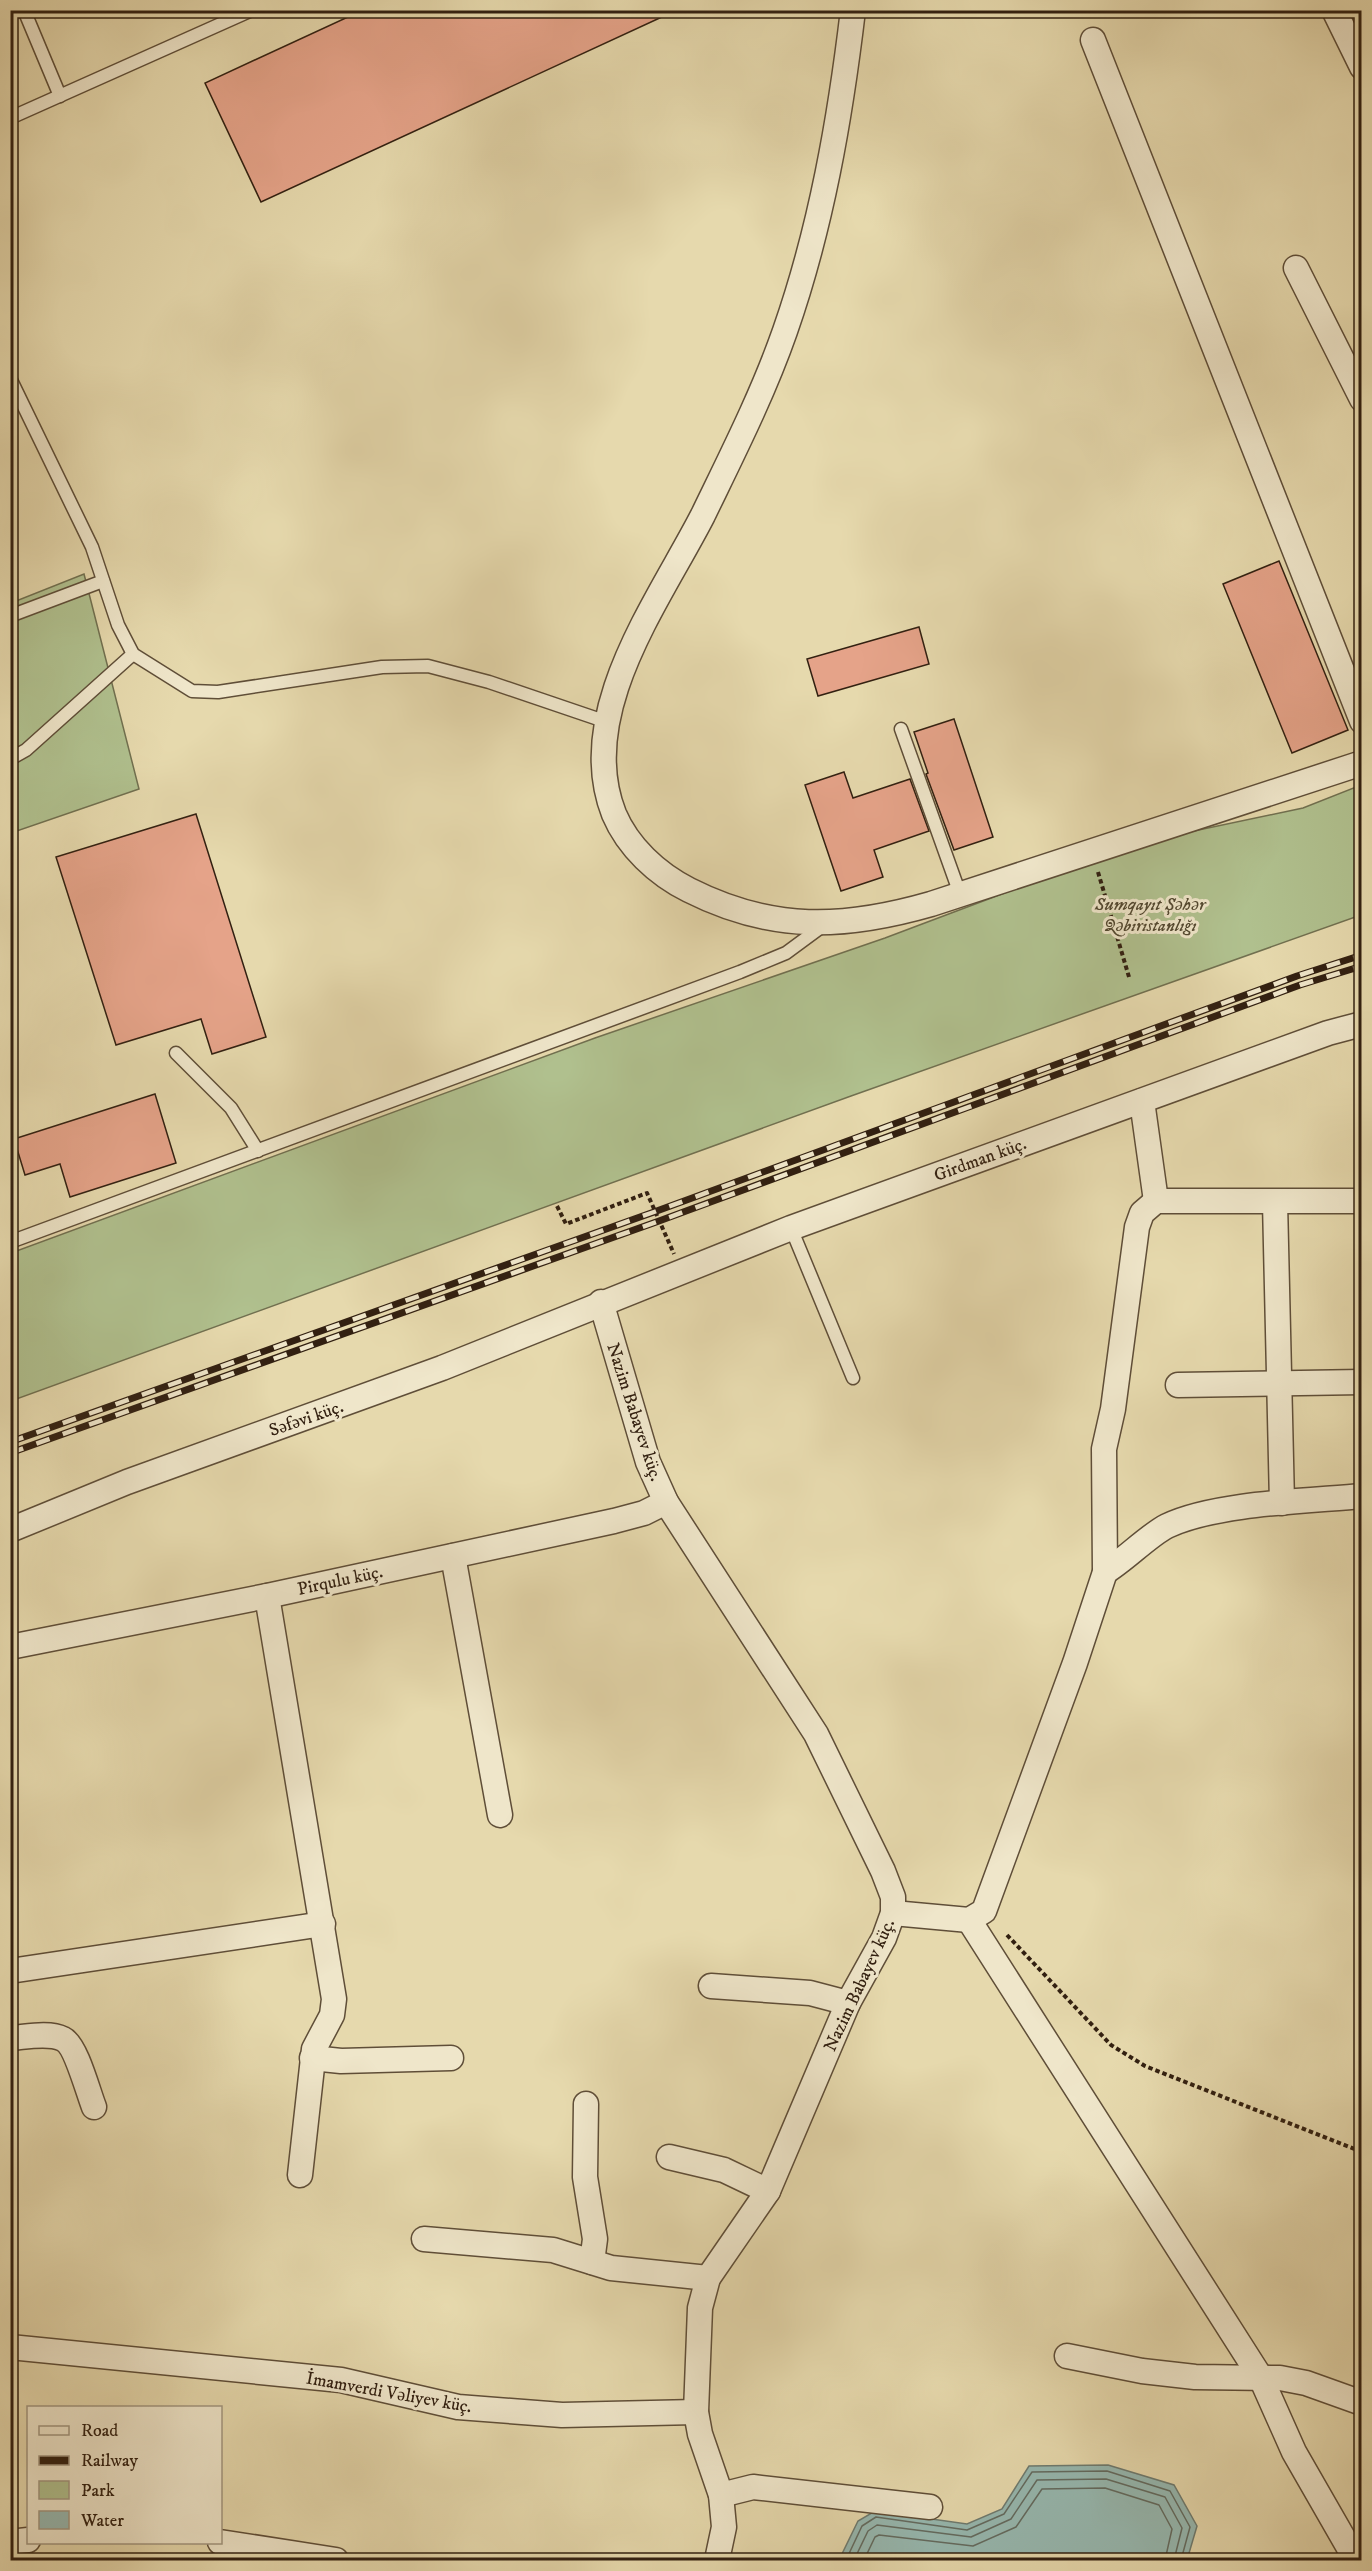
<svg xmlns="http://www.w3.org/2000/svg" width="1372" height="2571" viewBox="0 0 1372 2571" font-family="'IM FELL DW Pica',serif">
<rect width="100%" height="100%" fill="#e6d9ad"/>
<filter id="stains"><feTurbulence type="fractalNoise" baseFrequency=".00333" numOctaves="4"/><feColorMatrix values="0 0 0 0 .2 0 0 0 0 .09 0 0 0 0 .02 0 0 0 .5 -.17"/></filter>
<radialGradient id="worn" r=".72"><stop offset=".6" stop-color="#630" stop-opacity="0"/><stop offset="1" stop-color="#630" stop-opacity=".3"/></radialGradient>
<g fill="#b0c08e" stroke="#717050" stroke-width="1.5">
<polygon points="84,574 139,789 11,833 11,603"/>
<polygon points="1361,785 1361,915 851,1096 11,1401 11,1253 595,1038 885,938 1137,843 1303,808"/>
</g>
<polygon fill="#97b9b1" stroke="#6f7c71" stroke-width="1.5" points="1108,2465 1174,2485 1197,2526 1187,2560 839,2560 858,2521 875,2511 967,2524 1002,2509 1029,2466"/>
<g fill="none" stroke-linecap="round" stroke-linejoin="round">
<g stroke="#646c61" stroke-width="1.5">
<polyline points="846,2560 862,2526 876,2517 967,2530 1004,2514 1032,2472 1107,2471 1170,2491 1190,2527 1181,2560"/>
<polyline points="854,2560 868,2531 877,2525 971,2537 1011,2519 1037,2480 1106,2479 1165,2497 1182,2528 1174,2560"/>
<polyline points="864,2560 875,2537 879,2535 973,2546 1016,2527 1042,2489 1105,2488 1159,2505 1172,2529 1165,2560"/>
</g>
</g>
<g fill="#e5a389" stroke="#322011" stroke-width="1.5">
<polygon points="363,10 677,10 261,202 205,83"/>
<polygon points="1279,561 1348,730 1292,753 1223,584"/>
<polygon points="919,627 929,664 818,696 807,659"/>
<polygon points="954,719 993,837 954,850 926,774 928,773 914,732"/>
<polygon points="844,772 853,798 910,779 929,831 874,850 883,877 841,891 805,785"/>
<polygon points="196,814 266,1037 212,1054 201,1019 116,1045 56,857"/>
<polygon points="155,1094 176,1163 70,1197 60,1164 25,1175 14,1139"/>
</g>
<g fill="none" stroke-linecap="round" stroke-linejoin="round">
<g stroke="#5f4e38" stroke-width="15">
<g id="lane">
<polyline points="24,10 60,96"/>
<polyline points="10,118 252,10"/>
<polyline points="10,378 92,547 118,625 133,654 192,691 218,692 382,667 428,666 489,682 607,722"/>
<polyline points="10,616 103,581"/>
<polyline points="901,729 960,894"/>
<polyline points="10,759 26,750 133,654"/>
<polyline points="176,1053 231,1108 258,1151"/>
<polyline points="791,1228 853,1378"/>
<polyline points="10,1242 740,972 786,953 824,925"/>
</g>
</g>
<g stroke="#5f4e38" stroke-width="27">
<g id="street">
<path d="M853,10C840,120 821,228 785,331C763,394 732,455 703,515C659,601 574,713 614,814C628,847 657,874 689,890C772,932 844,929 931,904L1362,763"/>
<polyline points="1334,10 1362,67"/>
<polyline points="1093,40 1362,721"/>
<polyline points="1296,268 1362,399"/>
<polyline points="1142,1101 1156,1201"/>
<polyline points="1275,1202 1282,1503"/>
<polyline points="601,1302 648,1462 666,1502 816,1734 883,1871 893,1897 893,1913 884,1938 848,2003 768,2191 708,2278 700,2308 696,2412 700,2434 721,2495 724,2527 717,2560"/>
<polyline points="1178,1385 1362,1382"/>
<polyline points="10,1530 127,1482 442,1368 791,1228 1328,1033 1362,1024"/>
<polyline points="453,1556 500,1815"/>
<path d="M1105,1572C1125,1560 1149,1535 1167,1526C1215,1503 1308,1501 1362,1496"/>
<polyline points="267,1596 334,1999 332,2015 314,2049 300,2175"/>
<polyline points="10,1647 267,1596 614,1521 644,1513 666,1502"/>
<polyline points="893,1913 969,1920 984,1911 1075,1663 1105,1572 1104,1449 1113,1409 1137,1227 1142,1213 1156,1201 1362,1201"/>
<polyline points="969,1920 1261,2378 1294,2452 1356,2560"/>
<polyline points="10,1971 323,1924"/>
<polyline points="711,1986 810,1993 848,2003"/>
<path d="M10,2038C26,2037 49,2032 63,2039C76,2045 88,2092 94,2107"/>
<polyline points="312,2058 341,2061 451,2058"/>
<polyline points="586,2104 585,2177 595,2239 592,2262"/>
<polyline points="669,2157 724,2170 768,2191"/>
<polyline points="424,2239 553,2250 611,2268 708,2278"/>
<polyline points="10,2347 341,2380 458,2407 562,2415 696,2412"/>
<polyline points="1067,2356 1142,2371 1195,2377 1280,2378 1306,2383 1362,2403"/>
<polyline points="721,2495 753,2487 930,2507"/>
<polyline points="10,2542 28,2540"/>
<polyline points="220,2542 336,2560"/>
</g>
</g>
<g stroke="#322011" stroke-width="4" stroke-dasharray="4.5 3" stroke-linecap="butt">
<polyline points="1098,872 1129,977"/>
<polyline points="557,1206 566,1224 647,1193 674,1254"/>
<polyline points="1007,1935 1111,2045 1145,2066 1362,2152"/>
</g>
<use href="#lane" stroke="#efe6ca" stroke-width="12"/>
<use href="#street" stroke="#efe6ca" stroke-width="24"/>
<g stroke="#322011" stroke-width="7">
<g id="rail">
<polyline points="10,1442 654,1212 1297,976 1362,955"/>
<polyline points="10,1453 659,1221 1300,985 1362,966"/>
</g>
</g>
<use href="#rail" stroke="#efe6ca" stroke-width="4.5" stroke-dasharray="14" stroke-linecap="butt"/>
</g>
<g text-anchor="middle" stroke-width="6" stroke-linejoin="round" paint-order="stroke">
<g font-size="18" font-style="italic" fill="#524830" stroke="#efe6ca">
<text x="1150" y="910">Sumqayıt Şəhər<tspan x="1150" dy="21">Qəbiristanlığı</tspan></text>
</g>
<g font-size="18" fill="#322011" stroke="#efe6ca">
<text transform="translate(980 1159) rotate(-20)" y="6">Girdman küç.</text>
<text transform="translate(635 1412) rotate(72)" y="6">Nazim Babayev küç.</text>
<text transform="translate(306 1418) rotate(-19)" y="6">Səfəvi küç.</text>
<text transform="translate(340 1580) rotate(-12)" y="6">Pirqulu küç.</text>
<text transform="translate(859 1985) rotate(-65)" y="6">Nazim Babayev küç.</text>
<text transform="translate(389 2392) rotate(10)" y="6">İmamverdi Vəliyev küç.</text>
</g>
</g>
<rect width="1372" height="2571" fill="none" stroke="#e6d9ad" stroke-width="36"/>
<rect x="12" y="12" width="1348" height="2547" fill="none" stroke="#322011" stroke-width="3"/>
<rect x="18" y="18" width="1336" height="2535" fill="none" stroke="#322011" stroke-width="1.5"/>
<rect x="27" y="2406" width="195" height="138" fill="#efe6ca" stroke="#a39780" stroke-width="1.5"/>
<rect x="39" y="2426" width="30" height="9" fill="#efe6ca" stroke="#a39780" stroke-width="1.5"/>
<text x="81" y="2436" font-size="18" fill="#322011">Road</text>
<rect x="39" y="2456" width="30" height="9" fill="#322011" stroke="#a39780" stroke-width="1.5"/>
<text x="81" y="2466" font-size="18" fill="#322011">Railway</text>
<rect x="39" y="2481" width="30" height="18" fill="#b0c08e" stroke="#a39780" stroke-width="1.5"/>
<text x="81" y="2496" font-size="18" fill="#322011">Park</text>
<rect x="39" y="2511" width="30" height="18" fill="#97b9b1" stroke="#a39780" stroke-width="1.5"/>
<text x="81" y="2526" font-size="18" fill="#322011">Water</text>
<rect width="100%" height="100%" filter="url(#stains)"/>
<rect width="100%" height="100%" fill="url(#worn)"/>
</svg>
